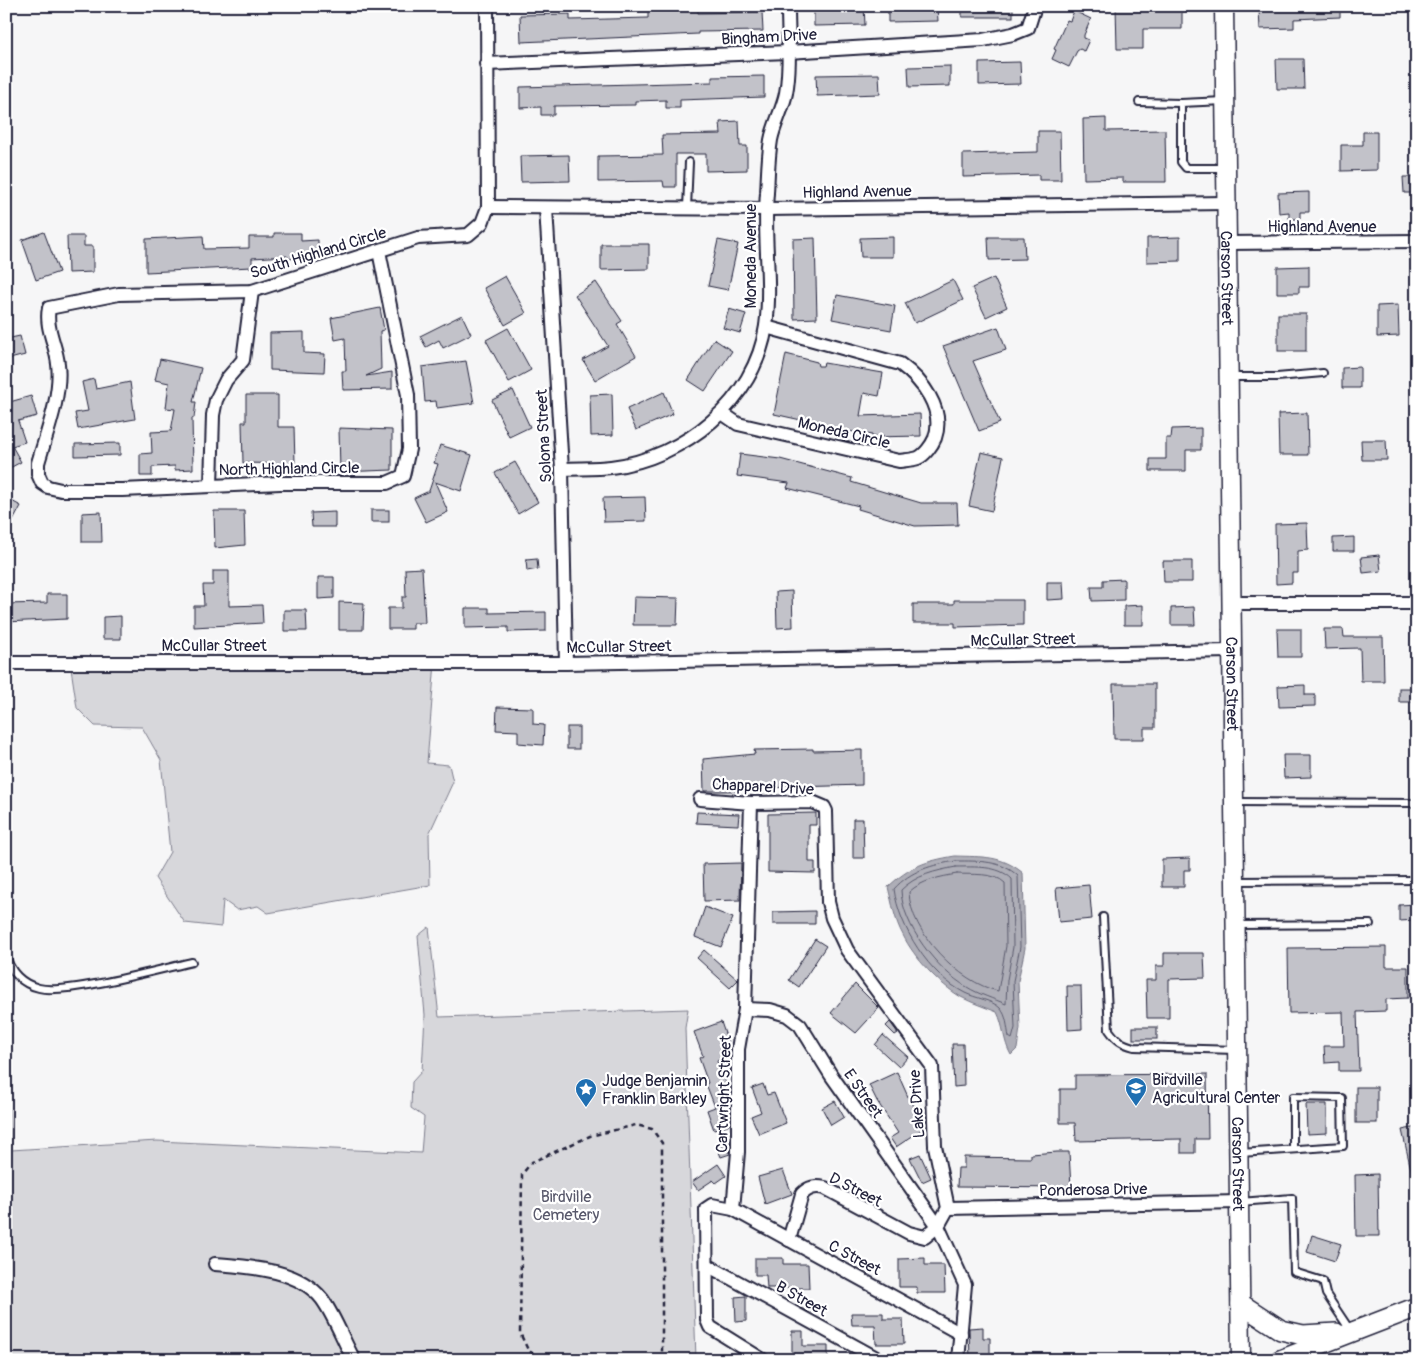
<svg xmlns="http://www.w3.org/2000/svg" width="1423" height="1366" viewBox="0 0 1423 1366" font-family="Pangolin,sans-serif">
<rect width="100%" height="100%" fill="#f6f6f7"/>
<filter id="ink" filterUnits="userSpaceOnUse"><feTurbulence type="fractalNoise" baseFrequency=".02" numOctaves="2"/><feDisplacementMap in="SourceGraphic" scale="10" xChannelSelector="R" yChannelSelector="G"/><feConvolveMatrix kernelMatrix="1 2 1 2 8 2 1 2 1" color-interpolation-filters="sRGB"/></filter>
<g filter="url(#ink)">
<g fill="#d7d7db" stroke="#7c7c8b">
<polygon points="70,662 435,662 427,763 449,765 453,782 429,834 430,885 268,913 258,906 237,910 223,900 221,927 185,923 155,878 170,852 161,760 142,727 95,726 77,708"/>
<polygon points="429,927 439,1017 688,1009 685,1028 696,1360 6,1360 6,1033 11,1150 157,1141 421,1153 424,1117 411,1108 412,1082 422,1071 425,1015 418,936"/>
</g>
<path fill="#aeaeb7" stroke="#767685" d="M955,856C983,857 1001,855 1023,873L1025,948L1018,981L1020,1028L1017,1049L1011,1055C1003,1041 1004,1026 997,1012C985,1007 972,1003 961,997C939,984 914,958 903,935C895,921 892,903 888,887C910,866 926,861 955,856Z"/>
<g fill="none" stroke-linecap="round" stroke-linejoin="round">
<g stroke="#5a5a6d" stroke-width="1">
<path d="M956,861C979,861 1001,860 1018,876L1020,947L1013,981L1015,1028L1012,1039L1009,1037C1007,1028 1007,1015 1000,1008C992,1000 975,998 965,993C929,975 899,927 894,889C911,870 932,865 956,861Z"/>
<path d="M956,867C975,867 998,865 1012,879L1013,947L1007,980L1006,1004C994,999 978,994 967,987C937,970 902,925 901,890C916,875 935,871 956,867Z"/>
<path d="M957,874C972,875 994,872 1005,883L1006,946L998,991C960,983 910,933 909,892C922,880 940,877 957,874Z"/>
</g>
</g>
<g fill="#c2c2c9" stroke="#22223b">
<polygon points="864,6 865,25 814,26 814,7"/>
<polygon points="888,6 937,6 938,21 888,22"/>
<rect x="962" y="6" width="51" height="11"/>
<polygon points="1116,6 1182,6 1182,29 1143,29 1143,49 1117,49"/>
<polygon points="1281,6 1340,6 1340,17 1294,19 1294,28 1260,29 1259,10 1282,9"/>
<polygon points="648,8 698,8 698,13 762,12 763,31 698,32 698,34 521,42 520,15 570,14 570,20 648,18"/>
<polygon points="1074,11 1091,19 1084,35 1084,38 1089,40 1084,51 1080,49 1077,51 1069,67 1052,59 1056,50 1054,49 1067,20 1070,21"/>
<polygon points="1276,59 1303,59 1304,89 1277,89"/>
<polygon points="1020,62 1021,84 979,85 979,63"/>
<polygon points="950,66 950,86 909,87 908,67"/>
<polygon points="879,74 880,94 817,96 816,75"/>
<polygon points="764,76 764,97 680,100 680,108 666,108 666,100 635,101 635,105 554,106 554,115 541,115 541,107 520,108 520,87 712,82 712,77"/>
<polygon points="1106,118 1106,131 1165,130 1166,182 1123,182 1123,178 1084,179 1083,119"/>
<polygon points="739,121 740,146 747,146 747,170 706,171 706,154 676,154 676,187 664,187 663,181 598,182 598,156 663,155 662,135 721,134 720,122"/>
<polygon points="1038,131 1060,131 1061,180 1039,180 1039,175 963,177 963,154 1038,152"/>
<polygon points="1363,132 1377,132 1377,170 1341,171 1341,145 1363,145"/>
<polygon points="569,155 570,181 521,182 520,156"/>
<polygon points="1403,177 1416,177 1417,193 1404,193"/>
<polygon points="1309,192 1309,212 1300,212 1300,219 1289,219 1289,212 1279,213 1278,193"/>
<polygon points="44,232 59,272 36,280 22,240"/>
<polygon points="274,233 301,233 301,241 318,240 318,254 300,254 300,258 287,259 287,256 252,258 252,267 146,272 146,239 203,236 204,249 249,248 249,237 274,237"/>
<polygon points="67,236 84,236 84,246 93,246 93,272 68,273"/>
<polygon points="893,237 893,257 861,257 860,238"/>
<polygon points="988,237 1024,237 1025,259 989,260"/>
<polygon points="1180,237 1180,261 1147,262 1147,238"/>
<polygon points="815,238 817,318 794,319 793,239"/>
<polygon points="718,240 738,244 728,290 708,286"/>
<polygon points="601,244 649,244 649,269 601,270"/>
<polygon points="1309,266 1309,287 1299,287 1299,293 1277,293 1277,267"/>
<polygon points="505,276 526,313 505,325 484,288"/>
<polygon points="994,278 1007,307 986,317 972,288"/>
<polygon points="953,280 963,300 915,323 905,303"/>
<polygon points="596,282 622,321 617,324 636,356 595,380 583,360 608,346 575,295"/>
<polygon points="837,295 895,306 891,330 832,319"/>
<polygon points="1398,305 1399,336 1377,337 1377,306"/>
<polygon points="380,308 384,330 380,331 381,369 366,376 392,372 392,389 343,390 342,371 346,371 345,338 335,340 331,318"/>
<polygon points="729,309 746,314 740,333 723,328"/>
<rect x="1278" y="314" width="28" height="37"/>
<polygon points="462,315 471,334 443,348 439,340 426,347 420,336"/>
<polygon points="998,327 1006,350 973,361 1000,423 979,431 943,346"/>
<polygon points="508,328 531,370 509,382 486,340"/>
<polygon points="304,332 304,353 325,354 324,372 270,370 270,333"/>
<polygon points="20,336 25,355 6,360 6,339"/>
<polygon points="714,339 732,351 705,391 688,380"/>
<polygon points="786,354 817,362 818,366 823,366 824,363 883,373 879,396 864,393 860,416 920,414 921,436 872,437 872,435 810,425 810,422 774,414"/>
<polygon points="160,359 201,368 193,402 196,402 194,418 192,418 193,469 175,470 175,466 152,467 152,476 140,476 140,454 152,453 151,432 171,431 175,409 166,408 169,383 155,380"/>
<polygon points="466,361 474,403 437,408 436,401 425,402 422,367"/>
<polygon points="1360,367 1360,388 1342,388 1342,368"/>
<polygon points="94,379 96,389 130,382 135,419 78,429 75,413 88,411 82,382"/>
<polygon points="513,390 530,427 509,437 492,400"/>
<polygon points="664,392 673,414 636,430 627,409"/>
<polygon points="612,394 613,435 591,436 590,395"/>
<polygon points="246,395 278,395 278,427 294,427 295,464 243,463 242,422 246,422"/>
<polygon points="31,396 37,416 18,421 25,442 12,446 21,462 6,470 6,403"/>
<polygon points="1307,413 1308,455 1279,455 1278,414"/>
<polygon points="339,428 392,430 392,470 340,472"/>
<polygon points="1201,428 1201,450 1186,450 1186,471 1150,471 1150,459 1166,459 1166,438 1171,438 1172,429"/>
<polygon points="1361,440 1386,440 1387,460 1362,460"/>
<polygon points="120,443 120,455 75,456 75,444"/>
<polygon points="440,445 472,455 461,491 435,482 448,512 426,522 414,498 429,491 438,464 434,463"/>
<polygon points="981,452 1003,457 992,511 969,506"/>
<polygon points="740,454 780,459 852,478 851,482 921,503 957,503 958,525 915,526 858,509 859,506 787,488 789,483 737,476"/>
<polygon points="515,462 538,502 518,514 495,473"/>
<polygon points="645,497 646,521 604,522 603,498"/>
<polygon points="6,498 21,506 6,534"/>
<rect x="371" y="510" width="18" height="12"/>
<polygon points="214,511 244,511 245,545 215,548"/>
<polygon points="101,512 102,542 82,542 82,513"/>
<polygon points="335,512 335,527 312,527 311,513"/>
<polygon points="1307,523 1308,550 1298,551 1298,573 1292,573 1292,583 1276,584 1275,524"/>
<polygon points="1354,537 1354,551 1333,551 1333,538"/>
<polygon points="1379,555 1381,571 1363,573 1361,557"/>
<polygon points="537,559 538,569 527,571 526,560"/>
<polygon points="1163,561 1192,561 1192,582 1164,582"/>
<polygon points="422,568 425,623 413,623 413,629 388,629 388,608 402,608 402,597 406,597 405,569"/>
<polygon points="213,571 229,571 229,606 262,605 263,623 194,627 194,606 204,606 203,585 213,585"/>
<polygon points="318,577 334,577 334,598 318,599"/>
<polygon points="1124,579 1124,600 1092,601 1091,587 1103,587 1103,580"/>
<polygon points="1047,582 1063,582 1064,599 1047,600"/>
<polygon points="792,591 793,627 777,628 776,592"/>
<polygon points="47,594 67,594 67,619 6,622 6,604 47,603"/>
<polygon points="634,597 678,598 677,625 633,625"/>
<polygon points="954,600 1023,600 1023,625 955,627 955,623 913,623 913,604 954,604"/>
<polygon points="339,602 364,603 363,630 339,630"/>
<polygon points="1143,605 1143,625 1124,625 1124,606"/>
<polygon points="1194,607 1195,625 1171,625 1171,608"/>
<polygon points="465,608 489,608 489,613 546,612 546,631 508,632 508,627 465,628"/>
<polygon points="284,610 306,610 307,631 284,631"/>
<polygon points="121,616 121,639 103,639 103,617"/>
<polygon points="1277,629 1301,629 1301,657 1278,657"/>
<polygon points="1324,629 1343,629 1344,637 1383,637 1384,681 1361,681 1360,648 1325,649"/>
<polygon points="1113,684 1155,684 1155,728 1144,728 1144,739 1114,739"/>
<polygon points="1305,685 1305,695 1315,695 1315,706 1279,707 1278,686"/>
<rect x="1399" y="688" width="18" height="14"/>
<polygon points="497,707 533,708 533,724 544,725 543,745 518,743 518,731 496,730"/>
<rect x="567" y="727" width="12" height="22"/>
<polygon points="813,749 813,751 862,750 862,785 765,788 765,791 704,791 703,759 755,754 754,750"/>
<polygon points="1283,755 1311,755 1311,777 1284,778"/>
<polygon points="697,812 739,814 738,825 696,823"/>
<polygon points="816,813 816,825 809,825 809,862 815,862 815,873 768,872 768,814"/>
<polygon points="853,819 863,819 864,858 853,858"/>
<polygon points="1190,858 1190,870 1184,870 1184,887 1162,887 1162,859"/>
<polygon points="741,863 740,900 704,901 703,864"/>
<polygon points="1089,885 1092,919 1059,922 1056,888"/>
<polygon points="1417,904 1417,920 1399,921 1399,905"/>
<polygon points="705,907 733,918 721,947 695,937"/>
<polygon points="815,911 815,924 773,924 773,912"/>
<polygon points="815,939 826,946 799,987 789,980"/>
<polygon points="1386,947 1386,967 1408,967 1408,998 1386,999 1386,1011 1357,1012 1359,1071 1339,1071 1339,1062 1325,1063 1324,1046 1344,1046 1343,1012 1289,1013 1288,948"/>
<polygon points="704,950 738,980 730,988 697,958"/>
<polygon points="1164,953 1204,953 1205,978 1169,979 1169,1018 1147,1018 1146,980 1156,980 1156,966 1164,966"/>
<polygon points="855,984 879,1008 856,1033 831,1013"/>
<polygon points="1067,986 1081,986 1082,1029 1068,1030"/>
<polygon points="721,1022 730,1048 730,1056 717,1061 729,1089 723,1092 730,1109 730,1124 714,1130 707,1110 715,1107 706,1084 708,1083 699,1058 703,1056 694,1032"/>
<polygon points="890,1022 898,1033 895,1035 886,1026"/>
<rect x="1133" y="1027" width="24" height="12"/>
<polygon points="883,1035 908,1057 899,1067 875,1045"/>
<polygon points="952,1044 963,1044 964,1086 954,1087"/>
<polygon points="897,1072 909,1099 926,1122 926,1127 896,1147 890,1138 898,1133 877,1101 869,1085"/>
<polygon points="1207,1074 1208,1139 1195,1139 1195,1153 1181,1153 1181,1139 1076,1141 1075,1123 1060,1123 1060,1089 1075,1089 1075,1075"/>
<polygon points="763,1084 767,1095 774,1093 786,1123 759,1134 751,1116 761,1112 752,1088"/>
<rect x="1356" y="1087" width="21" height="36"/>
<polygon points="835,1101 844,1117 831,1125 822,1108"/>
<polygon points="1306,1104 1327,1104 1327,1133 1307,1134"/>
<polygon points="1417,1127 1417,1174 1412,1174 1402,1130"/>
<polygon points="729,1142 730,1154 721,1157 717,1147"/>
<polygon points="1057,1152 1069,1152 1071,1188 957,1187 958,1168 964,1168 964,1157 1031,1158 1031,1154"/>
<polygon points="920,1154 931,1178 922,1182 910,1158"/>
<polygon points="718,1164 726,1176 716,1183 713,1180 698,1190 692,1182"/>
<polygon points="783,1170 792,1194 765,1204 758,1177"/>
<polygon points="1378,1174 1379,1236 1356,1236 1355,1175"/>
<polygon points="1312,1235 1341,1244 1335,1261 1307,1252"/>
<polygon points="755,1258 783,1258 783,1264 808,1264 809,1288 767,1288 766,1275 755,1275"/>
<polygon points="925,1258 925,1265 944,1265 945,1293 917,1293 917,1287 899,1287 899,1259"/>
<polygon points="746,1296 746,1321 736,1322 735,1297"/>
<polygon points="851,1313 883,1313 883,1319 903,1319 904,1344 876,1344 875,1325 852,1325"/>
<polygon points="983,1327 983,1338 990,1338 990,1360 970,1360 969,1328"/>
<polygon points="792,1331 803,1331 803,1346 828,1346 828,1360 792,1360"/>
</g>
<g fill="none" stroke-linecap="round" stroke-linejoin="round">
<g stroke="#22223b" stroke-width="10">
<g id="lane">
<polyline points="1224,101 1181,103 1181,162 1186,168 1225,168"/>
<polyline points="1139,102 1181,103"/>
<polyline points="687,208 689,162"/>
<polyline points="1230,377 1277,377 1323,373"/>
<polyline points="1236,802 1417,803"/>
<polyline points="1236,881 1417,880"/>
<path d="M1103,917L1109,1030C1116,1040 1122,1044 1134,1047L1236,1050"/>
<polyline points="1236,925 1370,924"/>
<path d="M6,955C10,972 22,984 39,988C65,995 161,969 192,962"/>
<polyline points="1240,1153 1343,1146 1342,1098 1293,1097 1293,1149"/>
<polyline points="1240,1202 1292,1198 1294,1272 1323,1281 1326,1294 1350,1330"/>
</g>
</g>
<g stroke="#22223b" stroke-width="16">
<g id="street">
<polyline points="486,64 788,52 983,40 1013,34 1028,28 1035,6"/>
<polyline points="488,207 766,209 1227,203"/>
<polyline points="546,208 562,469 566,663"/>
<polyline points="1228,243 1417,241"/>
<path d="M379,251L408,395L409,449L403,476L387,483H280L122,490H61L48,487L42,483L38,474V463C46,435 62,394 58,364C56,344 45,328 49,308L119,294L252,291L418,238L468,235L482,223L488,207L487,6"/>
<path d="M722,413L738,424L899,461C905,460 912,460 918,458C925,455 932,445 935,438C945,409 922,380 900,364L766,327"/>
<path d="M562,469C578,468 595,469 611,467C684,458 755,401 766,326C772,282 763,238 767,193C768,176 768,158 771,140C774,124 783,109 786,93C791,66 788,34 788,6"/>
<polyline points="211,486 213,415 216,400 226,380 243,360 252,291"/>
<polyline points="1232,603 1417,603"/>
<polyline points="6,663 566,663 1231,651"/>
<polyline points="700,799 751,803 812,802 824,807 826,811 828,902 832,918 847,950 932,1066 935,1146 948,1208 938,1226 965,1285 958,1360"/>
<path d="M745,1009L770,1010L787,1015L800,1025L831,1075L938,1226L925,1237L909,1233L825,1188C815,1186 809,1187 802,1194L789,1240"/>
<polyline points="948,1208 1239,1202"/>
<polyline points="733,1209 738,1152 738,1049 745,1009 751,803"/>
<path d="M215,1264C250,1267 298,1269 322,1299C335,1317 343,1340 354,1360"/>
<polyline points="707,1265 880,1360"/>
<polyline points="763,1360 710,1327 707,1320 706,1209 712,1205 733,1209 961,1334"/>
</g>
</g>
<g stroke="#22223b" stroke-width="21">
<g id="secondary">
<path id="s1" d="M1224,6L1241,1360"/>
</g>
</g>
<g stroke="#22223b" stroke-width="22">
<g id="primary">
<polyline points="1241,1304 1281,1330 1303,1335 1336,1333"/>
<polyline points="1280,1360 1417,1307"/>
</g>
</g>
<polyline stroke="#22223b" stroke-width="2.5" stroke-dasharray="5 4" stroke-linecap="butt" points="541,1360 528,1350 520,1333 522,1174 532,1162 590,1136 636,1125 652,1129 662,1143 662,1360"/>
<use href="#lane" stroke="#fff" stroke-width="6"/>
<use href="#street" stroke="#fff" stroke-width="12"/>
<use href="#secondary" stroke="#fff" stroke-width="18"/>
<use href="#primary" stroke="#fff" stroke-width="19"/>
</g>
</g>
<defs>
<g id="school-pin" transform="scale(1.125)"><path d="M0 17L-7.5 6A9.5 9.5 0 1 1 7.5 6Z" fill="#1f6fb2" stroke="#fff"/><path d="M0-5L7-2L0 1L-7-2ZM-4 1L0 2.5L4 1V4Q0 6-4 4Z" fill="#fff"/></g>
<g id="sight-pin" transform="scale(1.125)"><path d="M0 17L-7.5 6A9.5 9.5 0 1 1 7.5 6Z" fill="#1f6fb2" stroke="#fff"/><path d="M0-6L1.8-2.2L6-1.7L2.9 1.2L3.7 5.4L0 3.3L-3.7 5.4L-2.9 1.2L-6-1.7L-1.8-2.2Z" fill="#fff"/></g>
</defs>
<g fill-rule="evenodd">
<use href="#school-pin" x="1136" y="1088"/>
<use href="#sight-pin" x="586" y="1089"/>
</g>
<g text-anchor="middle" stroke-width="4.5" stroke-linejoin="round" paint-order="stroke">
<g font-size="16" fill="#22223b" stroke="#fff">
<text transform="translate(769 36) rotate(-3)" y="6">Bingham Drive</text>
<text transform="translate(857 191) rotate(-1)" y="6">Highland Avenue</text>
<text x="1322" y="232">Highland Avenue</text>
<text transform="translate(318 252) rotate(-17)" y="6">South Highland Circle</text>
<text transform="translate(750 256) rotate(-90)" y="6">Moneda Avenue</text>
<text dy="6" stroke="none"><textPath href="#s1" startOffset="272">Carson Street</textPath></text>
<text transform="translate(844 432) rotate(13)" y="6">Moneda Circle</text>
<text transform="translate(543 436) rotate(-93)" y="6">Solona Street</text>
<text transform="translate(289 468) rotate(-1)" y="6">North Highland Circle</text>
<text transform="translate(1023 639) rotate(-1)" y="6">McCullar Street</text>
<text x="214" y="651">McCullar Street</text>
<text transform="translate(619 646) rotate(-1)" y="6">McCullar Street</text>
<text dy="6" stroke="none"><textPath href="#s1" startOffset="678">Carson Street</textPath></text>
<text transform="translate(763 786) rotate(3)" y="6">Chapparel Drive</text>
<text transform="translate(864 1093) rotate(55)" y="6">E Street</text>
<text transform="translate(723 1094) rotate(-88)" y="6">Cartwright Street</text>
<text transform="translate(916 1104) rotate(-94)" y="6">Lake Drive</text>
<text dy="6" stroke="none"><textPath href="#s1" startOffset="1158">Carson Street</textPath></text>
<text transform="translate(856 1189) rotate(27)" y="6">D Street</text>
<text transform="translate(1093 1189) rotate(-1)" y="6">Ponderosa Drive</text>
<text transform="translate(855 1257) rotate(28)" y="6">C Street</text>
<text transform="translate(802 1298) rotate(29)" y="6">B Street</text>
</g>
<g font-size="16" fill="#22223b" stroke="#fff" text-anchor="start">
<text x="1152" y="1085">Birdville<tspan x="1152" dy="18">Agricultural Center</tspan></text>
<text x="602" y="1086">Judge Benjamin<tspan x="602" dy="18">Franklin Barkley</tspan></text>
</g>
<g font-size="16" fill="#58586b" stroke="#fff">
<text x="566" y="1202">Birdville<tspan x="566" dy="18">Cemetery</tspan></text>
</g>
</g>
<rect width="1423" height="1366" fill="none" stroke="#fff" stroke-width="25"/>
<rect x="12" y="12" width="1398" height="1341" fill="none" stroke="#22223b" stroke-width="2" filter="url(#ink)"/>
</svg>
